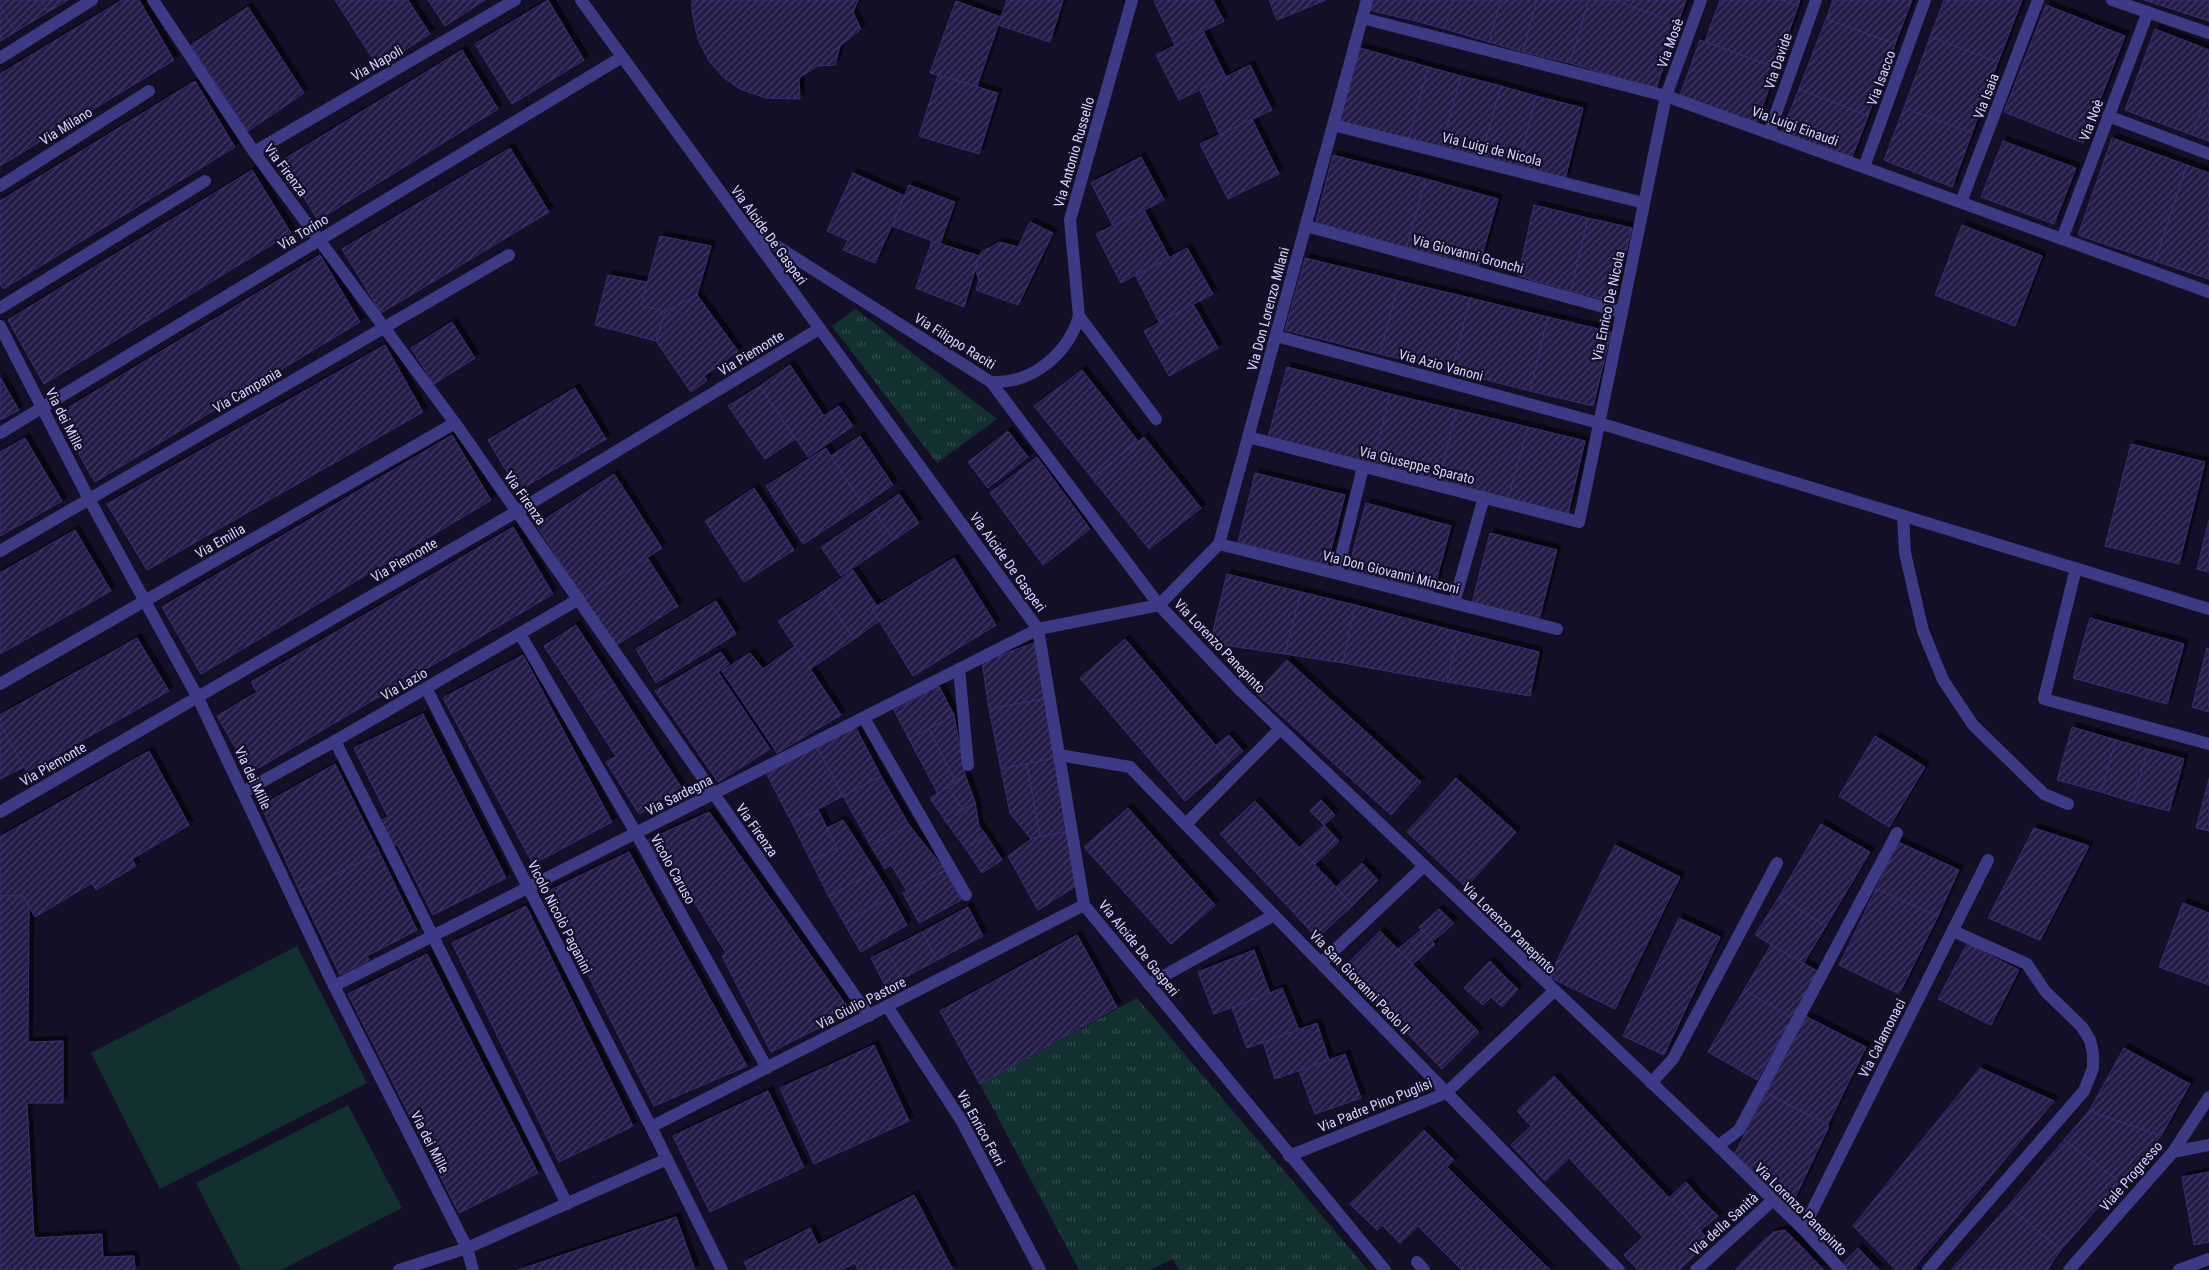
<svg xmlns="http://www.w3.org/2000/svg" width="2209" height="1270" viewBox="0 0 2209 1270" font-family="'Roboto Condensed',sans-serif">
<defs>
<pattern id="grass-tufts" width="24" height="20" patternUnits="userSpaceOnUse" patternTransform="scale(1.25)"><rect width="24" height="20" fill="#12302f"/><path d="M3 7l-1-3M5 7V3M7 7l1-3M15 17l-1-3M17 17v-4M19 17l1-3" fill="none" stroke="#344d4e"/></pattern>
<pattern id="building-hatch" width="6" height="6" patternUnits="userSpaceOnUse" patternTransform="scale(1.25)"><rect width="6" height="6" fill="#241b47"/><path d="M-1 1l2-2M0 6l6-6M5 7l2-2" fill="none" stroke="#433b63"/></pattern>
<filter id="shadow"><feDropShadow dx="4.5" dy="-4.5" stdDeviation="0" flood-color="#0009"/></filter>
</defs>
<rect width="100%" height="100%" fill="#130f26"/>
<g fill="url(#grass-tufts)">
<polygon points="855,309 856,309 997,419 937,463 832,326"/>
<polygon points="1137,998 1368,1270 1179,1270 1173,1259 1150,1270 1079,1270 980,1084"/>
</g>
<g fill="#12302f">
<polygon points="297,946 367,1083 160,1189 91,1053"/>
<polygon points="348,1105 402,1208 281,1270 241,1270 196,1183"/>
</g>
<g fill="url(#building-hatch)" stroke="#3b2d73" filter="url(#shadow)">
<polygon points="0,0 41,0 48,12 15,32 0,6"/>
<polygon points="41,0 68,0 48,12"/>
<polygon points="122,0 139,0 174,60 0,166 0,74"/>
<polygon points="335,0 408,0 430,34 378,67"/>
<polygon points="428,0 485,0 445,26"/>
<polygon points="548,0 584,60 512,104 475,44"/>
<polygon points="692,0 858,0 853,12 861,29 840,46 835,65 817,66 799,78 800,99 766,98 740,89 724,78 709,61 698,39 692,12"/>
<polygon points="1007,0 1063,0 1050,42 998,25"/>
<polygon points="1155,0 1213,0 1224,21 1175,45 1154,1"/>
<polygon points="1269,0 1326,0 1277,20"/>
<polygon points="1372,0 1421,0 1416,21 1369,10"/>
<polygon points="1421,0 1453,0 1445,29 1416,21"/>
<polygon points="1453,0 1501,0 1489,42 1445,29"/>
<polygon points="1501,0 1537,0 1523,52 1489,42"/>
<polygon points="1537,0 1589,0 1570,63 1523,52"/>
<polygon points="1589,0 1614,0 1678,23 1656,89 1570,63"/>
<polygon points="1614,0 1686,0 1678,23"/>
<polygon points="1720,0 1780,0 1798,6 1776,68 1705,41"/>
<polygon points="1780,0 1800,0 1798,6"/>
<polygon points="1833,0 1912,0 1895,44 1826,19"/>
<polygon points="1944,0 2022,0 1998,62 1930,37"/>
<polygon points="2144,0 2209,0 2209,21"/>
<polygon points="956,1 1001,17 977,86 930,73"/>
<polygon points="2046,5 2125,36 2083,143 2004,112"/>
<polygon points="0,6 15,32 0,41"/>
<polygon points="248,7 304,93 248,131 191,45"/>
<polygon points="1826,19 1895,44 1868,116 1799,89"/>
<polygon points="2155,29 2209,50 2209,91 2192,135 2125,110"/>
<polygon points="1203,31 1226,77 1179,100 1156,55"/>
<polygon points="1930,37 1998,62 1972,133 1904,108"/>
<polygon points="1700,40 1776,68 1756,125 1679,98"/>
<polygon points="1360,48 1428,67 1409,140 1339,121"/>
<polygon points="462,50 498,109 318,220 281,161"/>
<polygon points="1250,65 1272,110 1220,135 1200,90"/>
<polygon points="1428,67 1461,76 1441,149 1409,140"/>
<polygon points="938,75 998,93 979,154 919,136"/>
<polygon points="1461,76 1501,86 1481,158 1441,149"/>
<polygon points="195,81 235,147 3,289 0,284 0,201"/>
<polygon points="1501,86 1536,96 1518,168 1481,158"/>
<polygon points="1799,89 1868,116 1851,160 1781,133"/>
<polygon points="2209,91 2209,141 2192,135"/>
<polygon points="1536,96 1583,108 1565,179 1518,168"/>
<polygon points="1904,108 1972,133 1952,187 1884,160"/>
<polygon points="1252,119 1279,174 1228,199 1200,144"/>
<polygon points="2112,138 2187,165 2155,261 2078,235"/>
<polygon points="2003,141 2076,168 2054,224 1981,197"/>
<polygon points="510,148 549,212 381,313 342,249"/>
<polygon points="1333,155 1426,179 1406,250 1315,225"/>
<polygon points="1141,157 1164,200 1113,226 1091,183"/>
<polygon points="2187,165 2209,173 2209,279 2155,261"/>
<polygon points="252,170 291,233 44,384 8,320"/>
<polygon points="853,173 905,196 875,263 843,250 848,240 827,231"/>
<polygon points="1426,179 1498,199 1478,269 1406,250"/>
<polygon points="909,185 955,202 940,244 892,226"/>
<polygon points="1534,205 1588,218 1571,291 1518,276"/>
<polygon points="1144,210 1169,257 1121,283 1096,234"/>
<polygon points="1588,218 1632,228 1614,302 1571,291"/>
<polygon points="1030,222 1053,233 1018,305 976,290 979,280 975,269 981,252 1000,242 1018,247"/>
<polygon points="1962,225 2042,256 2015,326 1935,295"/>
<polygon points="660,236 711,246 697,295 665,312 641,305"/>
<polygon points="932,241 979,256 964,307 916,288"/>
<polygon points="1187,248 1213,294 1159,322 1136,276"/>
<polygon points="320,255 360,322 95,482 56,415"/>
<polygon points="1305,258 1399,281 1380,354 1285,330"/>
<polygon points="608,275 647,282 641,305 665,312 656,341 595,325"/>
<polygon points="1399,281 1470,298 1452,371 1380,354"/>
<polygon points="697,295 738,351 704,376 707,380 691,392 656,341 665,312"/>
<polygon points="1470,298 1548,317 1530,391 1452,371"/>
<polygon points="1193,304 1218,348 1169,376 1144,331"/>
<polygon points="1548,317 1611,332 1593,406 1530,391"/>
<polygon points="452,322 475,358 434,384 411,348"/>
<polygon points="385,345 423,412 147,570 107,504"/>
<polygon points="790,365 824,416 839,406 853,426 808,457 760,386"/>
<polygon points="1287,367 1390,394 1373,464 1268,437"/>
<polygon points="1082,370 1138,441 1092,478 1034,406"/>
<polygon points="0,377 19,410 0,420"/>
<polygon points="760,386 795,439 765,459 728,406"/>
<polygon points="575,388 606,439 518,491 488,440"/>
<polygon points="1390,394 1457,410 1439,480 1373,464"/>
<polygon points="1457,410 1528,427 1508,499 1439,480"/>
<polygon points="1528,427 1585,441 1568,514 1508,499"/>
<polygon points="1008,431 1028,457 988,488 968,462"/>
<polygon points="452,435 491,500 201,674 162,607"/>
<polygon points="860,436 893,485 863,505 831,456"/>
<polygon points="1144,437 1201,508 1149,549 1092,478"/>
<polygon points="25,438 62,501 0,536 0,452"/>
<polygon points="2131,444 2205,462 2179,564 2105,546"/>
<polygon points="826,448 863,505 803,544 766,486"/>
<polygon points="1037,457 1090,529 1043,565 990,493"/>
<polygon points="1255,473 1345,495 1327,565 1238,542"/>
<polygon points="614,474 662,548 584,598 536,525"/>
<polygon points="754,488 794,550 744,582 705,521"/>
<polygon points="899,494 919,523 894,540 874,511"/>
<polygon points="1366,503 1451,526 1433,592 1348,570"/>
<polygon points="874,511 894,540 841,576 821,547"/>
<polygon points="2209,520 2209,572 2197,569"/>
<polygon points="513,527 553,594 250,773 217,716 257,692 251,682"/>
<polygon points="75,530 111,591 0,654 0,573"/>
<polygon points="1490,533 1557,550 1539,619 1472,603"/>
<polygon points="647,557 678,606 615,646 584,598"/>
<polygon points="954,558 996,625 913,676 872,609"/>
<polygon points="853,570 877,606 872,609 879,621 854,639 822,592"/>
<polygon points="1227,574 1301,592 1285,654 1210,643"/>
<polygon points="822,592 854,639 810,669 778,621"/>
<polygon points="1301,592 1355,605 1343,663 1285,654"/>
<polygon points="716,601 736,634 656,683 636,649"/>
<polygon points="1355,605 1459,632 1447,682 1343,663"/>
<polygon points="2090,618 2184,644 2167,704 2073,678"/>
<polygon points="576,625 615,685 583,705 544,646"/>
<polygon points="1459,632 1539,652 1530,696 1447,682"/>
<polygon points="137,638 169,691 27,772 0,724 0,715"/>
<polygon points="1125,639 1230,762 1185,801 1080,678"/>
<polygon points="1036,642 1044,699 989,709 982,662"/>
<polygon points="795,646 841,715 777,753 722,671 750,653 763,669"/>
<polygon points="2207,648 2209,649 2209,712 2192,707"/>
<polygon points="721,652 729,664 718,672 770,749 718,782 655,691"/>
<polygon points="523,655 612,822 533,864 443,698"/>
<polygon points="1287,660 1421,782 1391,815 1256,693"/>
<polygon points="615,685 681,787 639,814 606,762 616,756 583,705"/>
<polygon points="939,686 954,715 909,739 894,710"/>
<polygon points="1044,699 1054,758 1001,769 989,709"/>
<polygon points="423,714 506,878 433,915 398,845 393,845 381,820 388,817 354,748"/>
<polygon points="954,715 965,775 955,781 929,729"/>
<polygon points="0,724 24,767 0,779"/>
<polygon points="855,726 881,776 843,796 817,747"/>
<polygon points="2072,727 2116,740 2101,792 2057,780"/>
<polygon points="929,729 955,781 938,794 909,739"/>
<polygon points="1229,735 1243,751 1230,762 1216,745"/>
<polygon points="1875,736 1925,767 1889,827 1839,796"/>
<polygon points="2116,740 2148,749 2133,802 2101,792"/>
<polygon points="817,747 843,796 792,823 766,773"/>
<polygon points="2148,749 2184,759 2169,811 2133,802"/>
<polygon points="149,751 189,825 132,859 136,866 96,890 92,883 35,917 23,896 0,896 0,837"/>
<polygon points="1054,758 1068,831 1040,837 1027,764"/>
<polygon points="335,764 379,852 300,892 261,806"/>
<polygon points="1027,764 1040,837 1031,839 1010,813 1001,769"/>
<polygon points="965,775 975,802 963,810 948,787"/>
<polygon points="881,776 909,825 871,846 843,796"/>
<polygon points="1456,778 1516,832 1466,887 1407,832"/>
<polygon points="2209,779 2209,831 2196,828"/>
<polygon points="948,787 963,810 946,822 930,798"/>
<polygon points="1321,800 1335,815 1324,825 1310,811"/>
<polygon points="1255,801 1353,905 1317,938 1220,834"/>
<polygon points="975,802 979,826 986,835 966,849 946,822"/>
<polygon points="1128,808 1215,905 1171,944 1084,847"/>
<polygon points="818,810 837,848 811,861 792,823"/>
<polygon points="709,812 851,1012 771,1052 722,956 726,953 664,854 657,857 646,841"/>
<polygon points="843,820 875,870 829,897 811,861 837,848 827,828"/>
<polygon points="1821,824 1870,852 1826,926 1779,897"/>
<polygon points="909,825 945,870 907,891 891,865 885,869 871,846"/>
<polygon points="1324,825 1339,841 1315,864 1299,848"/>
<polygon points="2034,828 2089,846 2040,940 1988,918"/>
<polygon points="1068,831 1076,886 1038,910 1008,856 1031,839"/>
<polygon points="986,835 1002,860 982,873 966,849"/>
<polygon points="1898,842 1959,870 1938,916 1876,889"/>
<polygon points="1615,845 1680,877 1615,1009 1549,977"/>
<polygon points="379,852 417,930 367,956 369,960 340,975 300,892"/>
<polygon points="629,852 747,1066 654,1106 546,892"/>
<polygon points="1362,863 1378,880 1353,905 1336,887"/>
<polygon points="875,870 891,896 844,923 829,897"/>
<polygon points="945,870 961,900 919,923 903,893"/>
<polygon points="1876,889 1938,916 1899,994 1839,965"/>
<polygon points="0,896 23,896 29,907 28,1042 63,1041 63,1103 27,1103 34,1238 102,1234 103,1257 134,1256 135,1270 0,1270"/>
<polygon points="891,896 907,925 861,952 844,923"/>
<polygon points="1779,897 1826,926 1803,964 1755,935"/>
<polygon points="2183,903 2209,913 2209,985 2159,967"/>
<polygon points="526,906 633,1126 559,1162 452,943"/>
<polygon points="968,907 983,936 937,960 922,932"/>
<polygon points="1439,909 1454,923 1432,942 1419,927"/>
<polygon points="1679,918 1720,937 1664,1055 1623,1036"/>
<polygon points="1421,930 1435,944 1413,964 1398,949"/>
<polygon points="1380,931 1479,1032 1442,1069 1343,968"/>
<polygon points="922,932 937,960 902,979 887,950"/>
<polygon points="1077,935 1117,1007 980,1084 940,1011"/>
<polygon points="1967,944 2019,970 1991,1025 1938,999"/>
<polygon points="1771,945 1819,972 1792,1018 1744,990"/>
<polygon points="887,950 902,979 886,987 871,958"/>
<polygon points="1254,950 1270,993 1214,1014 1198,972"/>
<polygon points="427,954 538,1173 459,1213 348,994"/>
<polygon points="1490,961 1508,980 1483,1005 1464,988"/>
<polygon points="1508,980 1518,989 1502,1007 1491,997"/>
<polygon points="1282,988 1299,1030 1247,1048 1232,1008"/>
<polygon points="1744,990 1792,1018 1757,1080 1708,1052"/>
<polygon points="1805,1016 1866,1047 1828,1124 1766,1093"/>
<polygon points="1317,1023 1329,1060 1275,1079 1263,1042"/>
<polygon points="874,1045 909,1121 814,1164 780,1088"/>
<polygon points="2124,1048 2190,1084 2161,1136 2089,1111"/>
<polygon points="1345,1054 1361,1098 1315,1114 1299,1071"/>
<polygon points="1980,1068 2054,1101 1912,1270 1896,1270 1853,1226"/>
<polygon points="1554,1076 1710,1241 1679,1270 1638,1270 1624,1255 1643,1237 1569,1158 1545,1181 1511,1145 1531,1126 1517,1111"/>
<polygon points="768,1091 804,1167 710,1212 673,1136"/>
<polygon points="1766,1093 1829,1126 1791,1206 1734,1155"/>
<polygon points="2089,1111 2161,1136 2120,1182 2064,1140"/>
<polygon points="1424,1130 1454,1160 1447,1167 1550,1270 1462,1270 1418,1226 1400,1243 1382,1225 1377,1230 1350,1204"/>
<polygon points="2064,1140 2120,1182 2061,1250 2008,1206"/>
<polygon points="2209,1172 2209,1242 2194,1245 2182,1177"/>
<polygon points="1686,1182 1700,1198 1683,1213 1669,1198"/>
<polygon points="914,1195 953,1270 858,1270 855,1263 841,1270 748,1270 744,1262 810,1228 818,1245"/>
<polygon points="1700,1198 1718,1216 1700,1231 1683,1213"/>
<polygon points="2008,1206 2061,1250 2047,1270 1951,1270"/>
<polygon points="676,1217 695,1270 518,1270"/>
<polygon points="1785,1230 1824,1270 1735,1270 1764,1240 1774,1232"/>
<polygon points="1858,1248 1879,1270 1848,1270 1842,1264"/>
</g>
<g fill="none" stroke-linecap="round" stroke-linejoin="round">
<g stroke="#3d3a85" stroke-width="12">
<polyline points="153,0 254,152 455,423 869,1016"/>
<polyline points="581,0 1038,629 1084,905 1385,1270"/>
<polyline points="2112,0 2209,33"/>
<polyline points="1362,18 1666,96 2209,292"/>
<polyline points="0,58 92,0"/>
<polyline points="2108,116 2209,154"/>
<polyline points="1333,125 1644,203"/>
<polyline points="1769,133 1816,0"/>
<polyline points="254,152 515,0"/>
<polyline points="1864,167 1925,0"/>
<polyline points="0,186 149,91"/>
<polyline points="1961,202 2038,0"/>
<polyline points="1306,226 1622,312"/>
<polyline points="748,228 991,382 1159,605 1242,692 1718,1146 1803,1229 1841,1270"/>
<polyline points="2062,239 2148,12"/>
<polyline points="0,308 205,181"/>
<polyline points="1079,316 1156,419"/>
<polyline points="0,326 89,499 198,698 334,986 467,1248 473,1270"/>
<polyline points="1276,336 1599,423 2209,609"/>
<path d="M991,382C1032,384 1068,354 1079,316L1070,220L1132,0"/>
<polyline points="0,433 622,57"/>
<polyline points="1248,437 1579,522 1666,96 1701,0"/>
<polyline points="1903,516 1905,553 1923,631 1943,680 1973,725 2044,794 2068,804"/>
<polyline points="1219,544 1557,629"/>
<polyline points="0,551 509,255"/>
<polyline points="2076,568 2044,699 2209,744"/>
<polyline points="1337,573 1363,467"/>
<polyline points="1454,603 1484,497"/>
<polyline points="1159,605 1219,544 1367,0"/>
<polyline points="520,634 636,833 767,1068"/>
<polyline points="959,669 968,765"/>
<polyline points="0,684 455,423"/>
<polyline points="426,688 651,1127 722,1270"/>
<polyline points="864,718 966,895"/>
<polyline points="335,741 567,1204"/>
<polyline points="1059,755 1130,767 1619,1270"/>
<polyline points="243,792 335,741 579,599"/>
<polyline points="0,812 516,512 819,329"/>
<polyline points="1186,824 1280,729"/>
<polyline points="1321,963 1423,867"/>
<polyline points="1149,984 1274,915"/>
<polyline points="334,986 1038,629 1159,605"/>
<polyline points="887,1006 961,1120 1040,1270"/>
<polyline points="1651,1083 1673,1059 1777,863"/>
<polyline points="651,1127 1084,905"/>
<polyline points="1718,1146 1739,1130 1897,833"/>
<polyline points="2173,1152 2209,1145"/>
<polyline points="1289,1156 1446,1093 1554,991"/>
<polyline points="1803,1229 1988,860"/>
<polyline points="1417,1262 1424,1270"/>
<polyline points="399,1270 467,1248 667,1159"/>
<polyline points="1696,1270 1773,1200"/>
<polyline points="1928,1270 2084,1091 2093,1068 2093,1053 2090,1040 2082,1027 2045,991 2027,964 1953,931"/>
<polyline points="2069,1270 2173,1152 2209,1097"/>
<polyline points="2179,1270 2209,1259"/>
</g>
</g>
<g text-anchor="middle" stroke-width="4.5" stroke-linejoin="round" paint-order="stroke">
<g font-size="14" fill="#d9d4ff" stroke="#130f26">
<text transform="translate(1670 43) rotate(-70)" y="5">Via Mosè</text>
<text transform="translate(1778 61) rotate(-71)" y="5">Via Davide</text>
<text transform="translate(377 63) rotate(-30)" y="5">Via Napoli</text>
<text transform="translate(1881 78) rotate(-70)" y="5">Via Isacco</text>
<text transform="translate(1986 96) rotate(-69)" y="5">Via Isaia</text>
<text transform="translate(2091 120) rotate(-69)" y="5">Via Noè</text>
<text transform="translate(66 126) rotate(-32)" y="5">Via Milano</text>
<text transform="translate(1795 126) rotate(20)" y="5">Via Luigi Einaudi</text>
<text transform="translate(1492 149) rotate(14)" y="5">Via Luigi de Nicola</text>
<text transform="translate(1074 152) rotate(-74)" y="5">Via Antonio Russello</text>
<text transform="translate(286 170) rotate(53)" y="5">Via Firenza</text>
<text transform="translate(303 232) rotate(-31)" y="5">Via Torino</text>
<text transform="translate(769 235) rotate(54)" y="5">Via Alcide De Gasperi</text>
<text transform="translate(1468 254) rotate(15)" y="5">Via Giovanni Gronchi</text>
<text transform="translate(1608 306) rotate(-78)" y="5">Via Enrico De Nicola</text>
<text transform="translate(1268 309) rotate(-75)" y="5">Via Don Lorenzo MIlani</text>
<text transform="translate(955 341) rotate(32)" y="5">Via Filippo Raciti</text>
<text transform="translate(751 353) rotate(-31)" y="5">Via Piemonte</text>
<text transform="translate(1441 365) rotate(15)" y="5">Via Azio Vanoni</text>
<text transform="translate(247 390) rotate(-30)" y="5">Via Campania</text>
<text transform="translate(65 419) rotate(63)" y="5">Via dei Mille</text>
<text transform="translate(1417 465) rotate(14)" y="5">Via Giuseppe Sparato</text>
<text transform="translate(525 498) rotate(55)" y="5">Via Firenza</text>
<text transform="translate(220 541) rotate(-30)" y="5">Via Emilia</text>
<text transform="translate(404 560) rotate(-30)" y="5">Via Piemonte</text>
<text transform="translate(1008 562) rotate(54)" y="5">Via Alcide De Gasperi</text>
<text transform="translate(1391 572) rotate(14)" y="5">Via Don Giovanni Minzoni</text>
<text transform="translate(1220 646) rotate(46)" y="5">Via Lorenzo Panepinto</text>
<text transform="translate(404 684) rotate(-30)" y="5">Via Lazio</text>
<text transform="translate(53 764) rotate(-30)" y="5">Via Piemonte</text>
<text transform="translate(253 778) rotate(65)" y="5">Via dei Mille</text>
<text transform="translate(679 795) rotate(-27)" y="5">Via Sardegna</text>
<text transform="translate(757 830) rotate(55)" y="5">Via Firenza</text>
<text transform="translate(673 869) rotate(61)" y="5">Vicolo Caruso</text>
<text transform="translate(560 917) rotate(63)" y="5">Vicolo Nicolò Paganini</text>
<text transform="translate(1509 928) rotate(44)" y="5">Via Lorenzo Panepinto</text>
<text transform="translate(1139 948) rotate(51)" y="5">Via Alcide De Gasperi</text>
<text transform="translate(1360 982) rotate(46)" y="5">Via San Giovanni Paolo II</text>
<text transform="translate(861 1003) rotate(-27)" y="5">Via Giulio Pastore</text>
<text transform="translate(1882 1038) rotate(-63)" y="5">Via Calamonaci</text>
<text transform="translate(1375 1105) rotate(-22)" y="5">Via Padre Pino Puglisi</text>
<text transform="translate(981 1128) rotate(61)" y="5">Via Enrico Ferri</text>
<text transform="translate(430 1142) rotate(63)" y="5">Via dei Mille</text>
<text transform="translate(2131 1176) rotate(-49)" y="5">Viale Progresso</text>
<text transform="translate(1801 1209) rotate(45)" y="5">Via Lorenzo Panepinto</text>
<text transform="translate(1724 1224) rotate(-42)" y="5">Via della Sanità</text>
</g>
</g>
</svg>
